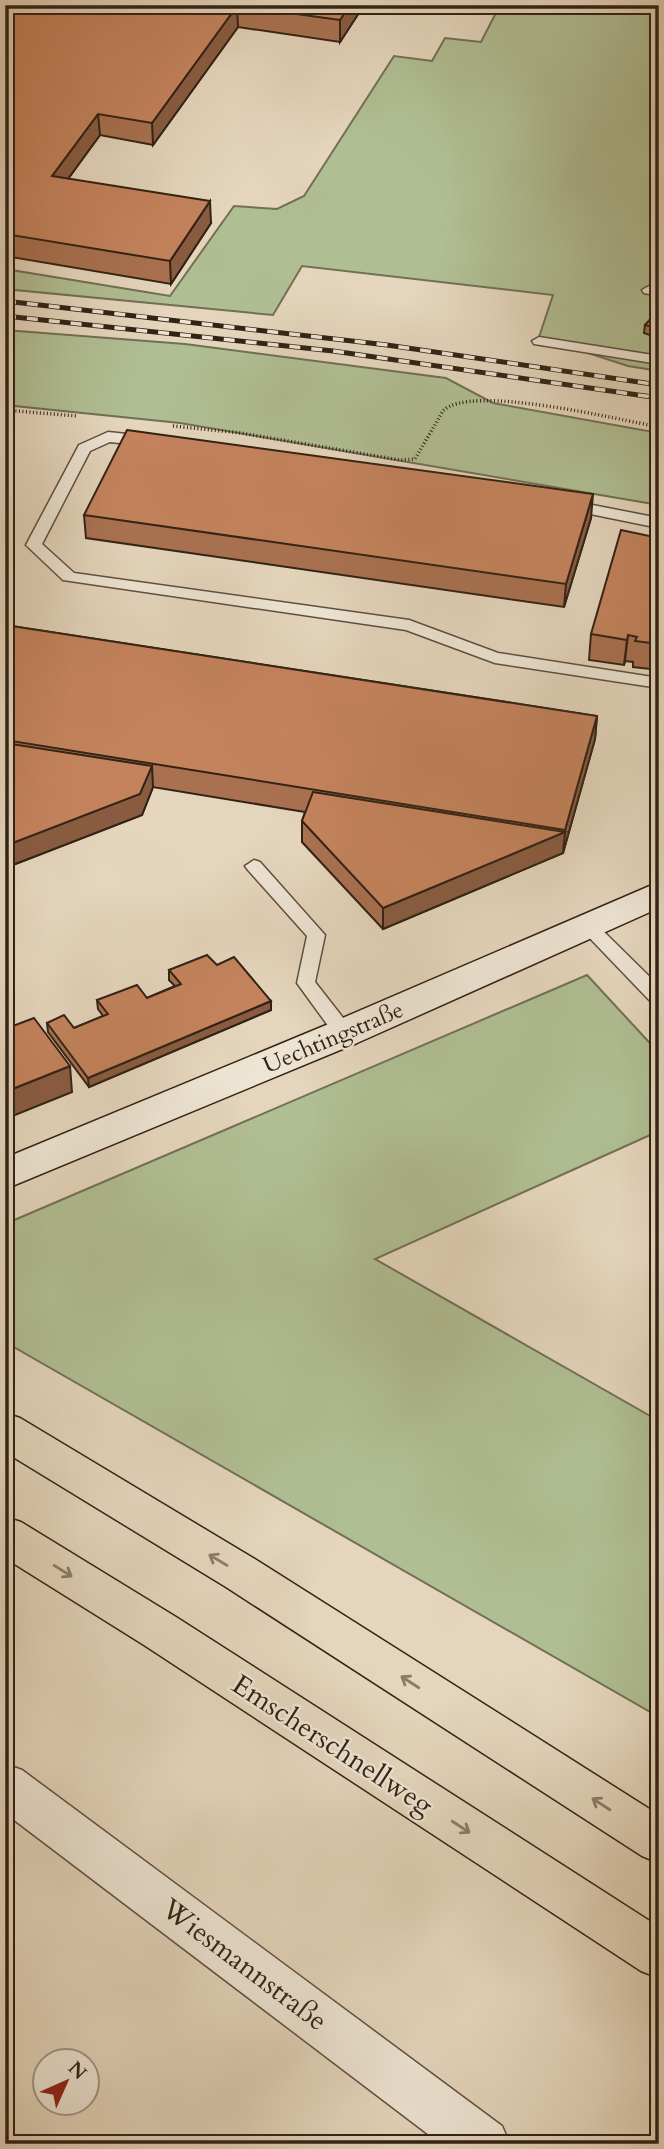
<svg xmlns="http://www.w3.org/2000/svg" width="664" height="2149" viewBox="0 0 664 2149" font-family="Cardo,serif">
<rect width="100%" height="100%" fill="#e4d5bc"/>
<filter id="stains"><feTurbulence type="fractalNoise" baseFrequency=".00286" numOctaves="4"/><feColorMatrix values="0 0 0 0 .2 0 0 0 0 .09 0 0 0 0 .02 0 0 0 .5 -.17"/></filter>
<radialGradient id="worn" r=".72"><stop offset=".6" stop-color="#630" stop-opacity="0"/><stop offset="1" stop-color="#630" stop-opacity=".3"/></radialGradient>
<g fill="#b0be93" stroke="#717054" stroke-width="2">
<polygon points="500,5 659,5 659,371 628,366 539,337 553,295 302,266 273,315 5,289 5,269 170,296 234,206 277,209 304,196 394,56 432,61 445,38 481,42"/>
<polygon points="5,330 185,344 446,378 493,403 659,433 659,505 180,423 5,405"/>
<polygon points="587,975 659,1053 659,1131 375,1259 659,1421 659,1717 5,1342 5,1224"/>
</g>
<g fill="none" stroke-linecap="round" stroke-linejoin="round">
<g stroke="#5e4f3f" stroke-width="3">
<g id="lane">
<polygon points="649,286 659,288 659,296 644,293 642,290"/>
<polygon points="539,337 659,356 659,364 534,344 532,341"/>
<polygon points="108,432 146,436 154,441 146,446 110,442 90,451 42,544 74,573 409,620 498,653 659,678 659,688 495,663 406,630 63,580 26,545 79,445"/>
<polygon points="567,500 659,518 659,528 561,508 561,502"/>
<polygon points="254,860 260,862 325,935 315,982 351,1028 353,1033 351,1038 337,1038 297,983 307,936 248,870 245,866"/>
<polygon points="587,919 593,921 659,986 659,1005 652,1003 581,929 578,925 581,921"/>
</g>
</g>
<g stroke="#5e4f3f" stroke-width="3">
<polygon id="street" points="5,1764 22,1770 502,2126 510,2144 441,2144 5,1813"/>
</g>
<g stroke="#322215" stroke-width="3">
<polygon id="secondary" points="659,882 659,908 357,1043 5,1189 5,1158 331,1023"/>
</g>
<g stroke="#322215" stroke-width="3">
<g id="highway">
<polygon points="5,1413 20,1418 258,1561 659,1815 659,1863 642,1856 226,1587 5,1452"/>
<polygon points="5,1517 21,1522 176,1617 659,1927 659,1978 641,1971 144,1645 5,1558"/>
</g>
</g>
<g stroke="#322215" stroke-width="3.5" stroke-dasharray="1 2.5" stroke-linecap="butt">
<polyline points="5,410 77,416"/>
<path d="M173,426L241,433L400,460L415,459L443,411C469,383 620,420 659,427"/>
</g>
<use href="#lane" fill="#ede4d3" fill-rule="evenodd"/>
<use href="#street" fill="#ede4d3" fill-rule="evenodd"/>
<use href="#secondary" fill="#ede4d3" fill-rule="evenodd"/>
<use href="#highway" fill="#e4d5bc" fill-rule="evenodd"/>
<g stroke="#322215" stroke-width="5">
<g id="rail">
<polyline points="5,301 387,345 659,385"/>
<polyline points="5,316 333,351 659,398"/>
</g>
</g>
<use href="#rail" stroke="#ede4d3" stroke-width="3.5" stroke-dasharray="11" stroke-linecap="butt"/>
</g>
<g fill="#a97150" stroke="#322215" stroke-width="2">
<polygon points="5,5 364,5 340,42 238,27 153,145 100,135 68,179 211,223 171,284 5,256"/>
<polygon points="659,310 659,338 644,333 645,325"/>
<polygon points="84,515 591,518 564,607 86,538"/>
<polygon points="659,538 659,670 633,667 633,662 625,661 624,665 589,660 591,634"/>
<polygon points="5,625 597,716 595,739 563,853 383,929 302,842 302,821 305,812 153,787 142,815 5,868"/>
<polygon points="217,965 271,1001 271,1010 89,1087 48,1032 47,1023 74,1028 103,1016 98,1009 97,1000 147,998 175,986 169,980 169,970"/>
</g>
<g fill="#895c41" stroke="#322215" stroke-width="2">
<polygon points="350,5 364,5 340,42 340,20"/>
<polygon points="237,6 238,27 153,145 152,123"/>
<polygon points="98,114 100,135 54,198 52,176"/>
<polygon points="210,201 211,223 171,284 170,261"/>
<polygon points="593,494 591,518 564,607 566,584"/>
<polygon points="628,635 625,661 624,665 627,640"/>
<polygon points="597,716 595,739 563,853 565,830"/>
<polygon points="152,766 153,787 142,815 5,868 5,846"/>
<polygon points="565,832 563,853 383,929 383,908"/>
<polygon points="271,1001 271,1010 89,1087 88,1078"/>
<polygon points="70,1066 72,1092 5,1119 5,1092"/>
</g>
<g fill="#c4835d" stroke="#322215" stroke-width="2">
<polygon points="5,5 350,5 340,20 237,6 152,123 98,114 52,176 210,201 170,261 5,234 5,150 11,142 5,141"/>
<polygon points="659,310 659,329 645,325"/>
<polygon points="127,430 593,494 566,584 84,515"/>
<polygon points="621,530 659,538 659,644 635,641 637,637 628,635 627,640 591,634"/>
<polygon points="5,625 597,716 565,830 5,740"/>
<polygon points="5,743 152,766 140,794 5,846"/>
<polygon points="313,792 565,832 383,908 302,821"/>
<polygon points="207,955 217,965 234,957 271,1001 88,1078 47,1023 64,1015 74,1028 108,1014 97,1000 137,985 147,998 181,984 169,970"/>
<polygon points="34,1018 70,1066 5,1092 5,1029"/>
</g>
<defs><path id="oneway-shaft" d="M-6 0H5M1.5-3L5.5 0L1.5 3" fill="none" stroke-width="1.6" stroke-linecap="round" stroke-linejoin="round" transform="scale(1.75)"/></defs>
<g stroke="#8b7c68">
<use href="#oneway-shaft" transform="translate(218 1560) rotate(-149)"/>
<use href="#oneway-shaft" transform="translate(63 1571) rotate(32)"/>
<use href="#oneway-shaft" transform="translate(410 1682) rotate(-147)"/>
<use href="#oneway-shaft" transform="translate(601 1804) rotate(-147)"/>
<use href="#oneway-shaft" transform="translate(461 1827) rotate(33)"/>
</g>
<g text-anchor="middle" stroke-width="5" stroke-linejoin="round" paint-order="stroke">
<g font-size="23" fill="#322215" stroke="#ede4d3">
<text transform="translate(333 1037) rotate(-23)" y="8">Uechtingstraße</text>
</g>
<g font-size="28" fill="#322215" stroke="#ede4d3">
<text transform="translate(333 1744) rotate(33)" y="10">Emscherschnellweg</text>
<text transform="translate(245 1964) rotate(37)" y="10">Wiesmannstraße</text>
</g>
</g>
<rect width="664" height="2149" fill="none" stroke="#e4d5bc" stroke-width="28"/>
<rect x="7" y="7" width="650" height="2135" fill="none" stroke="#322215" stroke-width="3.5"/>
<rect x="14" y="14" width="636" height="2121" fill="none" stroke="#322215" stroke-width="2"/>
<g transform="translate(66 2082) rotate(45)"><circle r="33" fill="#ede4d3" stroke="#a29687" stroke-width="2"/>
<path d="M0-5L12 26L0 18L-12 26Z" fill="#8f2418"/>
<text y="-10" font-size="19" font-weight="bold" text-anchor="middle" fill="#322215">N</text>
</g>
<rect width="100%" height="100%" filter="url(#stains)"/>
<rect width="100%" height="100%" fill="url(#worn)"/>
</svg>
